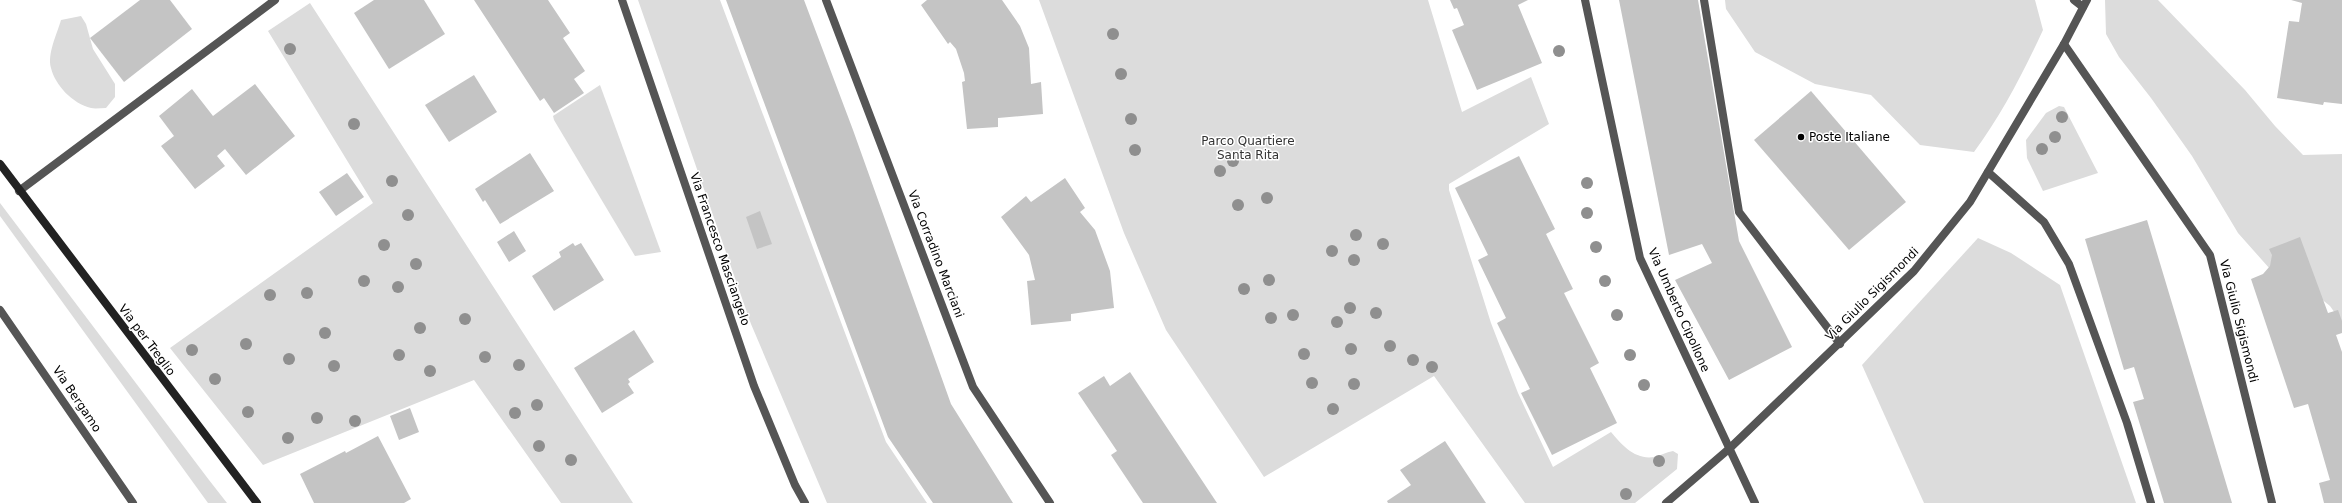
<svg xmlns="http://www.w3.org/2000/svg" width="2342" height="503" viewBox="0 0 2342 503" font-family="'DejaVu Sans',sans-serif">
<rect width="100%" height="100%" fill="#fff"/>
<g fill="#dcdcdc">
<polygon points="638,0 720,0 886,442 927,503 827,503 751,324"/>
<path d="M1039,0H1428L1462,112L1531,77L1549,124L1449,184V190L1491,323L1518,393L1553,467L1611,432C1622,445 1635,460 1654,457C1660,456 1666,452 1673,451L1678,454L1677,469L1635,503H1525L1434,376L1264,477L1166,330L1124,233Z"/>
<path d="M1725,0H2035L2043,30C2023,73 2002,114 1974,152L1920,145L1871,95L1815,84L1755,52L1726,9Z"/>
<polygon points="2105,0 2158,0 2245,90 2275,126 2303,155 2342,154 2342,323 2330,306 2298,280 2270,269 2238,233 2192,156 2151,98 2119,57 2106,34"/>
<polygon points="310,3 633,503 561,503 474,380 263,465 170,348 373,203 268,31"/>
<path d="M81,16L86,24L93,49L115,84V97L106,108C101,108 95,109 91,108C73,104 55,85 51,68C47,54 57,34 61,20Z"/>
<polygon points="600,85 661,252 635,256 554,120 553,116"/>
<polygon points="2059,106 2064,107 2098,173 2043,191 2027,158 2026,140 2046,113"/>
<polygon points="0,203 209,480 227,503 208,503 0,216"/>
<polygon points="1978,238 2011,253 2060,285 2136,503 1924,503 1862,365"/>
</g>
<g fill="#c4c4c4">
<polygon points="140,0 170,0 192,29 124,82 90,38"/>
<polygon points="374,0 424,0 445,34 389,69 354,13"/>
<polygon points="474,0 548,0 570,33 563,38 585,71 574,79 584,93 554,113 544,98 540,101"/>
<polygon points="726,0 804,0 853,130 951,404 1013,503 933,503 888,437"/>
<polygon points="927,0 1002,0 1020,26 1029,48 1031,84 1041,82 1043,114 998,118 998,127 967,129 962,82 965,81 964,73 956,49 950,42 948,44 921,5"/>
<polygon points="1450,0 1528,0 1518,5 1542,63 1477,90 1452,30 1464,25 1457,8 1454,9"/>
<polygon points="1619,0 1698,0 1739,241 1792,347 1729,380 1675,280 1712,263 1702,244 1669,255"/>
<polygon points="2291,0 2342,0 2342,104 2324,102 2323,105 2277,98 2289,21 2299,22 2302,3"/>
<polygon points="474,75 497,112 449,142 425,105"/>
<polygon points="255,84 295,136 246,175 225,149 217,156 225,166 195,189 161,146 174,136 159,116 192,89 213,116"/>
<polygon points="1811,91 1906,202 1849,250 1754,140"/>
<polygon points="530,153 554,191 500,224 485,200 483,202 475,189"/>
<polygon points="1519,156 1555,229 1546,234 1573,289 1564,293 1599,363 1590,368 1617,423 1552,455 1521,393 1530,389 1497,323 1506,318 1478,260 1488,255 1455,188"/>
<polygon points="347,173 364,197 336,216 319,192"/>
<polygon points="1065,178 1085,208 1080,212 1095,230 1110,271 1114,308 1071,314 1071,321 1031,325 1027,281 1035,280 1029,255 1001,217 1026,196 1031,202"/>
<polygon points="760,211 772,244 757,249 746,217"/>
<polygon points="2147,220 2232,503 2164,503 2133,402 2144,399 2134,367 2124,370 2085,239"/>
<polygon points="514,231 526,251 509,262 497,242"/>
<polygon points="2300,237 2328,313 2338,310 2342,321 2342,333 2336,335 2342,352 2342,503 2324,503 2319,483 2330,480 2308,404 2294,408 2251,279 2263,274 2270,266 2272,255 2269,249"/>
<polygon points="573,243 575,246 581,243 604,280 554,311 532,276 561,257 559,252"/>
<polygon points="634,330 654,362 628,379 630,382 628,384 634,393 602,413 574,368"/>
<polygon points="1130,372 1217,503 1143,503 1111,455 1117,451 1078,393 1104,376 1110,386"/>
<polygon points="410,408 419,432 399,440 390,416"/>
<polygon points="378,436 411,499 404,503 314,503 300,474 345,451 346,453"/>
<polygon points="1445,441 1486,503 1388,503 1387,501 1411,485 1400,470"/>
</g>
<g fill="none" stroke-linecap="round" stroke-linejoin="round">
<g stroke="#555" stroke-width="8">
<polyline points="1704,0 1739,212 1840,344"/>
<polyline points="2074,0 2083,7"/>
<polyline points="1988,172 2044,222 2069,264 2127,423 2151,503"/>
</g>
<g stroke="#555" stroke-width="8">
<polyline points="622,0 754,386 795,485 805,503"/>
<polyline points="826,0 973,387 1050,503"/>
<polyline points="1585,0 1640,258 1755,503"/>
<polyline points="2064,44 2210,255 2272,503"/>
<polyline points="19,191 275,0"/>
<polyline points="0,310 133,503"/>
<polyline points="1666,503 1730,448 1914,271 1970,202 2064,44 2087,0"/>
</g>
<polyline stroke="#222" stroke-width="8" points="0,164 257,503"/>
</g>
<g fill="#8f8f8f">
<circle cx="1113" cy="34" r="6"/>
<circle cx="290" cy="49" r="6"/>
<circle cx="1559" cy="51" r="6"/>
<circle cx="1121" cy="74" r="6"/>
<circle cx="2062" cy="117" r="6"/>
<circle cx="1131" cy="119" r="6"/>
<circle cx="354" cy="124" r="6"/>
<circle cx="2055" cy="137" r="6"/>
<circle cx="2042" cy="149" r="6"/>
<circle cx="1135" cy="150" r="6"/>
<circle cx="1233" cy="161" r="6"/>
<circle cx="1220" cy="171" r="6"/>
<circle cx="392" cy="181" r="6"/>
<circle cx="1587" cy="183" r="6"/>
<circle cx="1267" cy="198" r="6"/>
<circle cx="1238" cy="205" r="6"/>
<circle cx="1587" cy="213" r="6"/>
<circle cx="408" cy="215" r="6"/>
<circle cx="1356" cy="235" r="6"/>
<circle cx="1383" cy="244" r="6"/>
<circle cx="384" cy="245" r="6"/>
<circle cx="1596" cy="247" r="6"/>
<circle cx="1332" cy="251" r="6"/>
<circle cx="1354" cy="260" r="6"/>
<circle cx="416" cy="264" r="6"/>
<circle cx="1269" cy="280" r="6"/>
<circle cx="364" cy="281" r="6"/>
<circle cx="1605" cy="281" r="6"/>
<circle cx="398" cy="287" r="6"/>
<circle cx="1244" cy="289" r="6"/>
<circle cx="307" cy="293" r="6"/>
<circle cx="270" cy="295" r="6"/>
<circle cx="1350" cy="308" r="6"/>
<circle cx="1376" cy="313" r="6"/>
<circle cx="1293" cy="315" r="6"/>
<circle cx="1617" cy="315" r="6"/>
<circle cx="1271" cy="318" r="6"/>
<circle cx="465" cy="319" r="6"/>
<circle cx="1337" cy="322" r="6"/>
<circle cx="420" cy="328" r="6"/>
<circle cx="325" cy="333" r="6"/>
<circle cx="246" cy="344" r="6"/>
<circle cx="1390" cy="346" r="6"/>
<circle cx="1351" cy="349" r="6"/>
<circle cx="192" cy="350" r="6"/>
<circle cx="1304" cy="354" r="6"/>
<circle cx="399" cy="355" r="6"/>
<circle cx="1630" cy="355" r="6"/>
<circle cx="485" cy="357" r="6"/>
<circle cx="289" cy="359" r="6"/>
<circle cx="1413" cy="360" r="6"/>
<circle cx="519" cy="365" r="6"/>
<circle cx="334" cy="366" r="6"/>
<circle cx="1432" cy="367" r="6"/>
<circle cx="430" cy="371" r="6"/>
<circle cx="215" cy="379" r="6"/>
<circle cx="1312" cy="383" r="6"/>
<circle cx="1354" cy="384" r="6"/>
<circle cx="1644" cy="385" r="6"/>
<circle cx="537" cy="405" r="6"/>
<circle cx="1333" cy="409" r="6"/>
<circle cx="248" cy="412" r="6"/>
<circle cx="515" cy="413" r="6"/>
<circle cx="317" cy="418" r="6"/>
<circle cx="355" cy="421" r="6"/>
<circle cx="288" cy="438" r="6"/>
<circle cx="539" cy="446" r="6"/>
<circle cx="571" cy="460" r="6"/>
<circle cx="1659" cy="461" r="6"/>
<circle cx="1626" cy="494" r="6"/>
</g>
<circle fill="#000" stroke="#fff" stroke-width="1.5" cx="1801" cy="137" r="4"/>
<g text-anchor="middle" stroke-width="3" stroke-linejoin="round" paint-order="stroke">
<g font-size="12" fill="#000" stroke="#fff" text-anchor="start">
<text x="1809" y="141">Poste Italiane</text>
</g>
<g font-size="12" fill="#333" stroke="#fff">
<text x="1248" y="145">Parco Quartiere<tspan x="1248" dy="14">Santa Rita</tspan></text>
</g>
<g font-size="12" fill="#000" stroke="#fff">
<text transform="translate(720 249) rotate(71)" y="4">Via Francesco Masciangelo</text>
<text transform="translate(936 254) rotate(69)" y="4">Via Corradino Marciani</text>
<text transform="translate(1872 294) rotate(-45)" y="4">Via Giulio Sigismondi</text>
<text transform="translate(1679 310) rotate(66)" y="4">Via Umberto Cipollone</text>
<text transform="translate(2239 321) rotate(76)" y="4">Via Giulio Sigismondi</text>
<text transform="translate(147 340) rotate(53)" y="4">Via per Treglio</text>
<text transform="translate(77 399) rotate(56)" y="4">Via Bergamo</text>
</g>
</g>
</svg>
